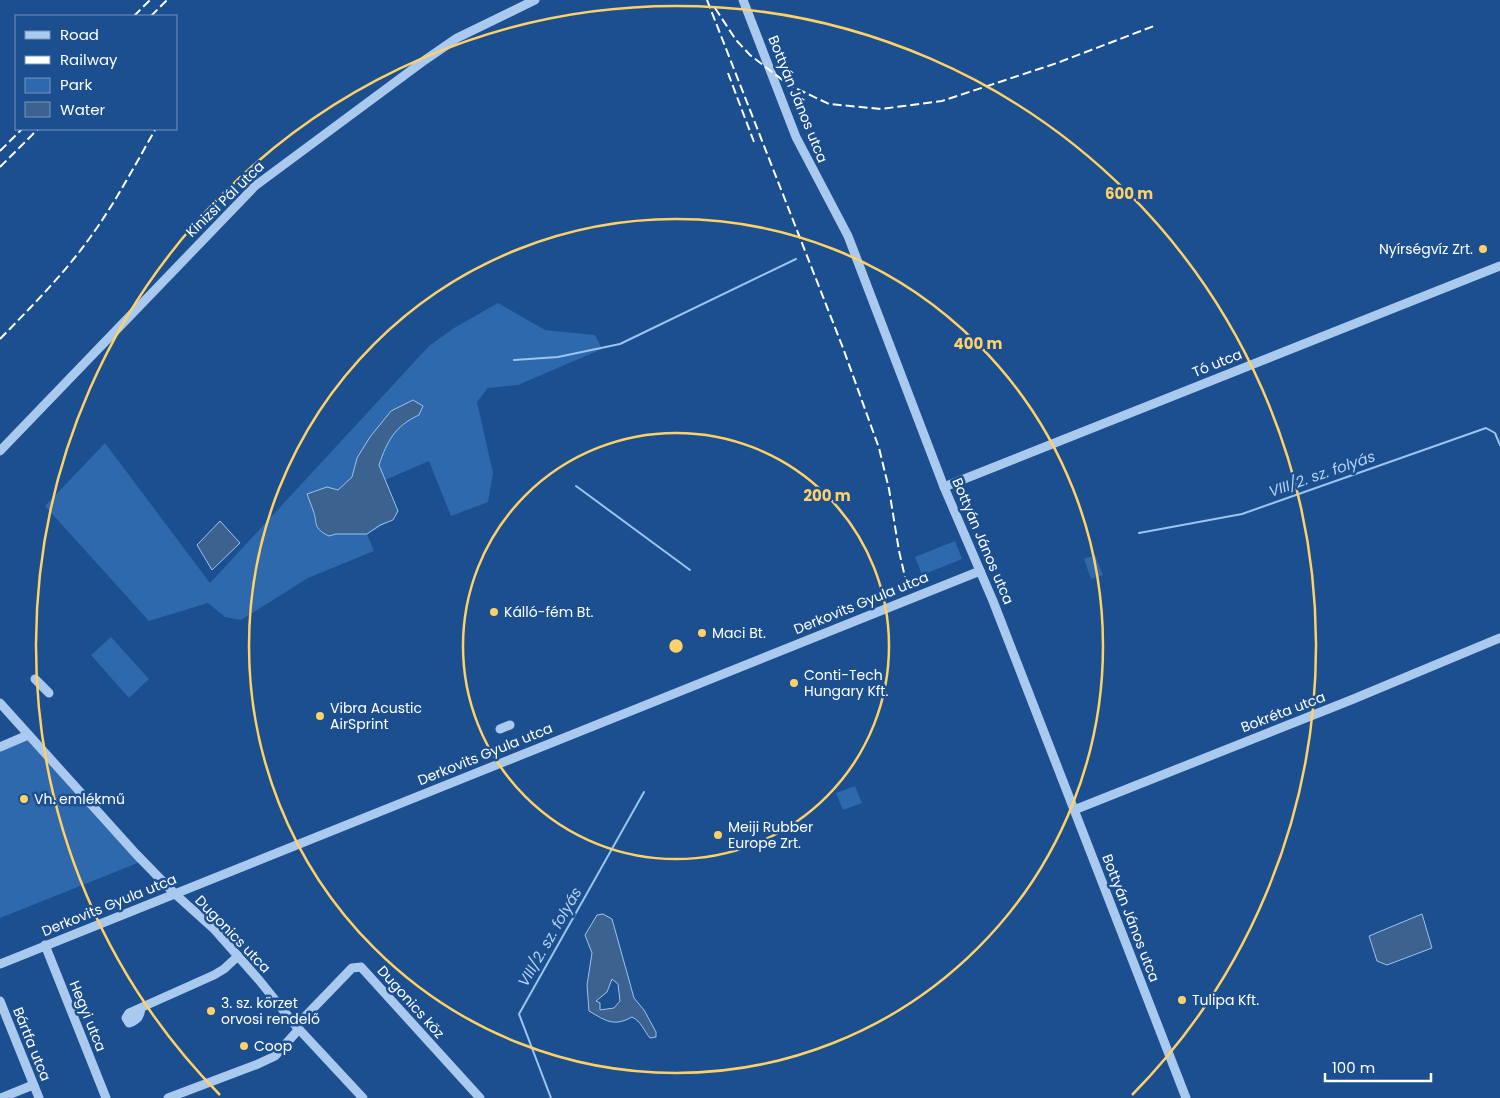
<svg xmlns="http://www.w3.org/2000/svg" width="1500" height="1098" viewBox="0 0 1500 1098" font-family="Poppins,sans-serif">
<rect width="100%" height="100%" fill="#1b4f8f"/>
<g fill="#2e69ad">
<path d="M498,303L545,330L595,335L602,349L518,385L488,388L477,402L493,473L488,502L451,516L429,461L385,480L398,511C392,522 378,528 367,534L374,551L308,578L241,620L225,617L208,603L149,621L45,506L105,443L210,583L429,346L454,328Z"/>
<polygon points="955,541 962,559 922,575 915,557"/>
<polygon points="1095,555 1103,575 1091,579 1084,559"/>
<polygon points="111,637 149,679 129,698 91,655"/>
<polygon points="28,735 140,862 0,918 0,747"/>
<polygon points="855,786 862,803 843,810 836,793"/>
</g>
<g fill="#3c6290" stroke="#9cc4f0" fill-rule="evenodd">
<path d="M413,400L423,406L419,415C395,426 387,441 379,465L398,511L393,520L380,525L367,534H336L329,536C312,528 318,523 313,510C311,504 309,500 307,494L327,487L338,490L352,477L357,458L370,437L391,411Z"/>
<polygon points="220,521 240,543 212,570 197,545"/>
<path d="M603,914L612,919L634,998L644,1010L656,1032V1037L650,1038C644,1031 641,1021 632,1017C614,1027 606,1021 589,1011L587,985L592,953L585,935L597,915ZM612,979L618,984L620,1001L614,1008L600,1010V1003L596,1001L607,992Z"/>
<polygon points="1422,914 1432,948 1387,965 1377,961 1369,936"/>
</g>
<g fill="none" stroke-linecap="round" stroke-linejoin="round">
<g stroke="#9cc4f0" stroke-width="2">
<polyline points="514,360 558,357 620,344 796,259"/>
<polyline points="576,486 690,570"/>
<polyline points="1139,533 1242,514 1486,428 1495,433 1500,445"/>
<polyline points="551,1098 519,1014 644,792"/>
</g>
<g stroke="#a9c9ee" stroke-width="9">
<polyline points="743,0 796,137 848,236 944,487 993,601 1186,1098"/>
<polyline points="0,451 255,186 425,60 457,38 535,0"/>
<polyline points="944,487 1500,266"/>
<polyline points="35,679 49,693"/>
<polyline points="0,703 136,854 174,893 215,930 259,980 296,1026 363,1098"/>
<polyline points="500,729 510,725"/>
<polyline points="0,747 28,735"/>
<polyline points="1074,810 1351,700 1500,638"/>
<polyline points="45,945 106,1098"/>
<polyline points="0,964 980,571"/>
<polyline points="0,1001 39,1098"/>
<path d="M141,1008C140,1017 137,1020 129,1023L126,1018L129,1013L214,975L224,969L238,956"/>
<polyline points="296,1026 352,968 361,967 480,1098"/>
<polyline points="1,1098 33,1085"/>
<polyline points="168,1098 258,1064 275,1056 299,1029"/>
</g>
<g stroke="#fff" stroke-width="2" stroke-dasharray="9 4" stroke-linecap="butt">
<polyline points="707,0 843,348 879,448 889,489 899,551 905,577"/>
<polyline points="715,8 736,40 750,55 789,85 829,104 881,109 942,101 1057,63 1154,26"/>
<polyline points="134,16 150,0"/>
<polyline points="151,16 167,0"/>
<polyline points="728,73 754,142"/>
<polyline points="0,151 22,129"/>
<polyline points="0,167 38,129"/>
<path d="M0,339C31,307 63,275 89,239C114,205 134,167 155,130"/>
</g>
</g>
<g fill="none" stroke="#ffd166" stroke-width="2.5">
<circle cx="676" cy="646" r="213"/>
<circle cx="676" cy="646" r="427"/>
<path d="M220 1095A640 640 0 1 1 1132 1095"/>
</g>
<g fill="#ffd166" stroke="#1b4f8f" stroke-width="2">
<circle cx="1483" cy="249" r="5"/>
<circle cx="494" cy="612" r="5"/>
<circle cx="702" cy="633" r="5"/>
<circle cx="794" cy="683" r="5"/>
<circle cx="320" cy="716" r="5"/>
<circle cx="24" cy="799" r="5"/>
<circle cx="718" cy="835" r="5"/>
<circle cx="1182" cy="1000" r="5"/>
<circle cx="211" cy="1011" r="5"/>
<circle cx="244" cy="1046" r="5"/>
</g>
<g text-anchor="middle" stroke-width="5" stroke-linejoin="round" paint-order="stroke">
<g font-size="14" fill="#fff" stroke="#1b4f8f">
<text transform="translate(798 99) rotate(68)" y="5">Bottyán János utca</text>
<text transform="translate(225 199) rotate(-44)" y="5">Kinizsi Pál utca</text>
<text transform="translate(1217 363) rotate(-22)" y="5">Tó utca</text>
<text transform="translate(983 541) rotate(67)" y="5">Bottyán János utca</text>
<text transform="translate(861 603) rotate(-22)" y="5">Derkovits Gyula utca</text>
<text transform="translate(1283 712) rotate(-21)" y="5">Bokréta utca</text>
<text transform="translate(485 754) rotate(-22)" y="5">Derkovits Gyula utca</text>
<text transform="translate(109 905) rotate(-22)" y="5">Derkovits Gyula utca</text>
<text transform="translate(1131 918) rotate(69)" y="5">Bottyán János utca</text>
<text transform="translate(233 934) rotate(46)" y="5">Dugonics utca</text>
<text transform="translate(411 1002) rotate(48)" y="5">Dugonics köz</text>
<text transform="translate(88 1016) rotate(68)" y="5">Hegyi utca</text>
<text transform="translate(32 1044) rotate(68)" y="5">Bártfa utca</text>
</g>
<g font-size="14" fill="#fff" stroke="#1b4f8f" text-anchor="start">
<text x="1473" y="254" text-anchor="end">Nyírségvíz Zrt.</text>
<text x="504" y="617">Kálló-fém Bt.</text>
<text x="712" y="638">Maci Bt.</text>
<text x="804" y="680">Conti-Tech<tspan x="804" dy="16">Hungary Kft.</tspan></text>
<text x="330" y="713">Vibra Acustic<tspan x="330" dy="16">AirSprint</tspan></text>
<text x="34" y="804">Vh. emlékmű</text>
<text x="728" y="832">Meiji Rubber<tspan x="728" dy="16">Europe Zrt.</tspan></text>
<text x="1192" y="1005">Tulipa Kft.</text>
<text x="221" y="1008">3. sz. körzet<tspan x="221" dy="16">orvosi rendelő</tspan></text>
<text x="254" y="1051">Coop</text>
</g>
<g font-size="15" font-style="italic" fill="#b5d3f5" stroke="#1b4f8f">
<text transform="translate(1322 474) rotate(-19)" y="5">VIII/2. sz. folyás</text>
<text transform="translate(550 937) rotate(-60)" y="5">VIII/2. sz. folyás</text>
</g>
</g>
<circle cx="676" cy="646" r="8" fill="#ffd166" stroke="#1b4f8f" stroke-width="2.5"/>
<g font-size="15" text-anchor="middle" font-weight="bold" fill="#ffd166" stroke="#1b4f8f" stroke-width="5" stroke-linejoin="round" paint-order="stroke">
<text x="1129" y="199">600 m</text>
<text x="978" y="349">400 m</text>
<text x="827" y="501">200 m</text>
</g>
<rect x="15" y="15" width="162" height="115" fill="#1b4f8f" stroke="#7695bc"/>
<rect x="25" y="31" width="25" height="8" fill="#a9c9ee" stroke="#7695bc"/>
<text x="60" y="40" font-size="15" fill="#ffffff">Road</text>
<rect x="25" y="56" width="25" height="8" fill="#ffffff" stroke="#7695bc"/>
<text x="60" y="65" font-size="15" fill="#ffffff">Railway</text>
<rect x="25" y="78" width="25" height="15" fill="#2e69ad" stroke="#7695bc"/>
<text x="60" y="90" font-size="15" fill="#ffffff">Park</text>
<rect x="25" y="102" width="25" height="15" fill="#3c6290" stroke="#7695bc"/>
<text x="60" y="115" font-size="15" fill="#ffffff">Water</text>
<path d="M1325 1073v8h106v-8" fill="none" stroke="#ffffff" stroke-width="2.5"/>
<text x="1332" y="1073" font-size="15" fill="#ffffff" stroke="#1b4f8f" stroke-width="4" paint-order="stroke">100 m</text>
</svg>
